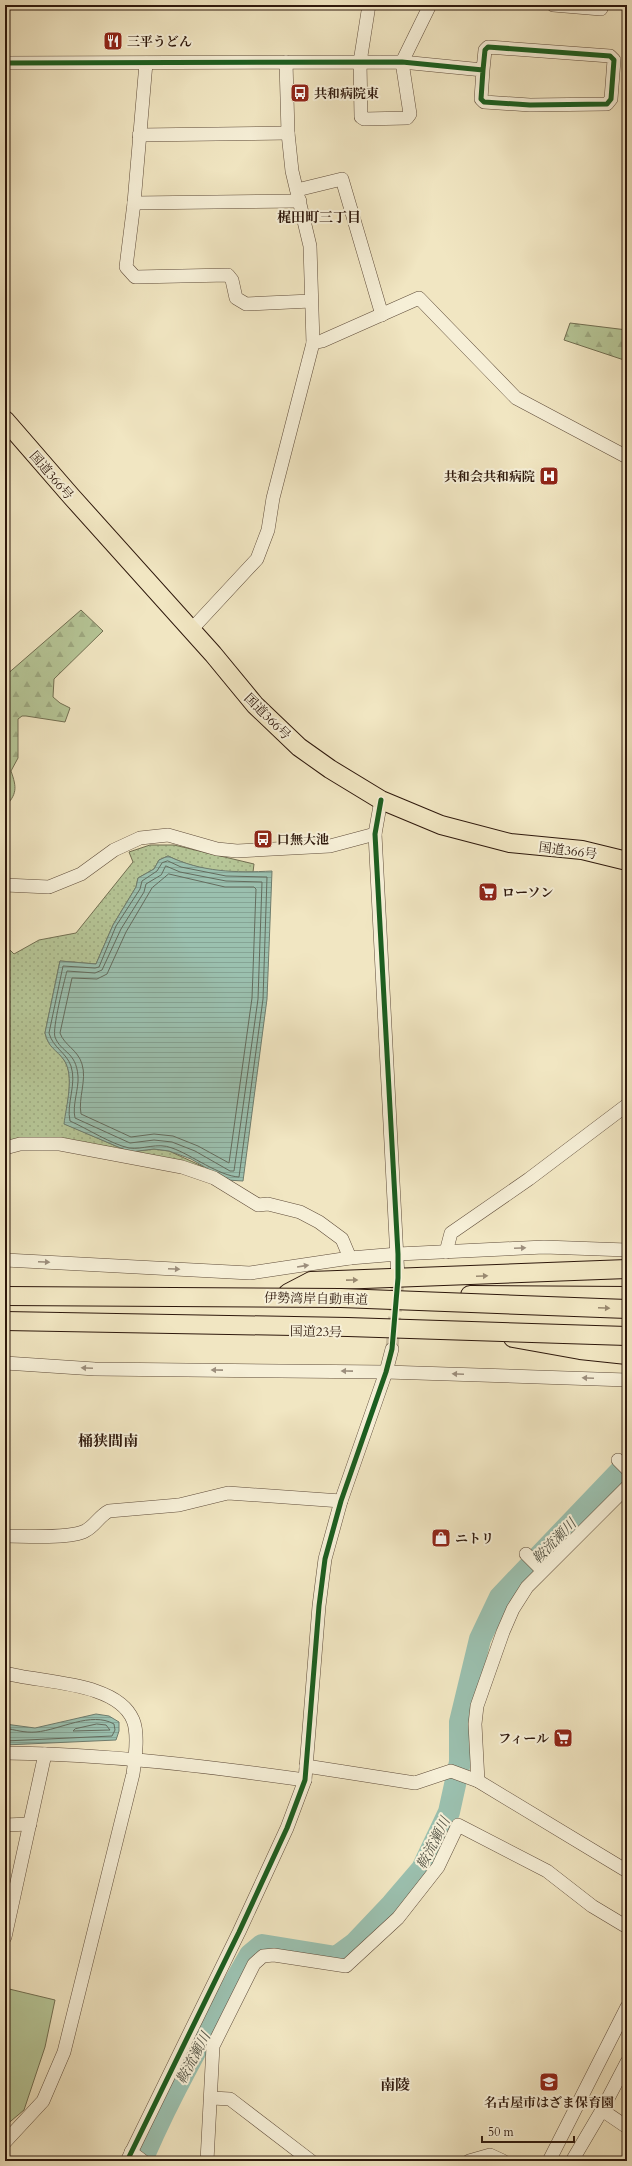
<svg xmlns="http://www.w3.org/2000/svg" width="632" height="2166" viewBox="0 0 632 2166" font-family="Cardo,'Noto Serif JP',serif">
<defs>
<pattern id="grass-dots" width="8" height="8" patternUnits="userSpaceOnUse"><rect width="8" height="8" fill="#b6c697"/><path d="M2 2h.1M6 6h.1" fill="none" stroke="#9da981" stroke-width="1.8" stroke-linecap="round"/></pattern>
<pattern id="forest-firs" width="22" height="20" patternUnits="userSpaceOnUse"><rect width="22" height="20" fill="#b6c697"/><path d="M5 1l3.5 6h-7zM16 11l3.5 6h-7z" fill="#9da981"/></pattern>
<pattern id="water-rules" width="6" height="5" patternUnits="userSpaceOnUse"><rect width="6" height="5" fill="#9bc0af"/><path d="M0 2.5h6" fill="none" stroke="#86a495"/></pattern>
</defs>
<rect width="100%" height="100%" fill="#f1e6c2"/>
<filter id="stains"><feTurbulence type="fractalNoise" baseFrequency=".005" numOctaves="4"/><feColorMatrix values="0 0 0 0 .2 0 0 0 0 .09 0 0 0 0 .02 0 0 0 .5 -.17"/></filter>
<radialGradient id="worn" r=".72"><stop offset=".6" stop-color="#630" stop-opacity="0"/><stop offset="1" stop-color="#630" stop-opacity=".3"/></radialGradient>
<path fill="url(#grass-dots)" stroke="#726f52" d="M150,845H174L254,864L253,872C225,874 194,869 168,856L159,860L154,869L138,878L136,887L113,925L96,964L60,961L45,1033C49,1049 56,1048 64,1060C75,1076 66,1106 65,1124L130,1152L154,1149L169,1151L204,1167L168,1160L5,1145V955L10,950L14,954L39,940L76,933L133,862L129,852Z"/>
<g fill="url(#forest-firs)" stroke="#726f52">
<polygon points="570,323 627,330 627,361 564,340"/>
<path d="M81,610L103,631L54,679L53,697L60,703L70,708L65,722L26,716H22L18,719V758L11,771C17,788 17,794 5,807V676Z"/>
</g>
<polygon fill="#b6c697" stroke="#726f52" points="5,1988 55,2000 45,2047 24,2110 5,2126"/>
<g fill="url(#water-rules)" stroke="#6f7d6e">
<path d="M168,856C201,872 236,873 272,871L267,999L243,1181L227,1180L191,1159L169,1151L154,1149L130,1152L64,1124C66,1106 75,1076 64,1060C56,1049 49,1049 45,1033L60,961L96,964L113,925L136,887L138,878L154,869L159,860Z"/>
<polygon points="96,1714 109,1716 119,1722 119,1731 116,1740 5,1745 5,1724 35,1728"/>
</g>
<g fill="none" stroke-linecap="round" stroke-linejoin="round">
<g stroke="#646c5e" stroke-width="1">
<path d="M168,861L181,867L226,876L267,877L263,999L239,1177C219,1176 192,1155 172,1148C157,1142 143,1150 129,1148C111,1144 88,1129 70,1121C66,1104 77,1084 71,1066C66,1052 53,1048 49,1033L63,966L95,968L99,967L116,926L140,889L142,881L157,871L162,863Z"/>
<path d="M166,866L180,872L226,881L262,882L258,999L234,1171H230L195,1151L172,1142L154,1140L130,1143L75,1118C72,1105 79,1089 78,1076C76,1051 61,1053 55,1037C52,1029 64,982 67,971L95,973L102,970L121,929L144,892L146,884L161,875Z"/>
<path d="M169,874L225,887H254L256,889L252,998L229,1163L198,1146L173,1136L154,1134L131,1137L81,1114C78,1098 87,1080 82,1064C78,1050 64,1045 60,1033L72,978L97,979L107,974L126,932L152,888Z"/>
<polygon points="97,1724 106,1725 110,1730 73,1731 75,1729"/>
<path d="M5,1728C15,1730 25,1733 36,1732C60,1730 91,1711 114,1724L115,1730L112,1736L5,1741"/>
</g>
<path stroke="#9bc0af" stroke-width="22" d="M145,2153C175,2084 213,2020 250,1955L262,1945L336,1957L355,1943L392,1904L422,1869L449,1812L460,1762V1722L480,1639L500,1597L627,1464"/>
<polyline stroke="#cabd9e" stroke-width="13" stroke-dasharray="13 6" stroke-linecap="butt" points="392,1349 398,1278"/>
<g stroke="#5f4c3a" stroke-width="14">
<g id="minor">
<polyline points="369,5 360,62 361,117 364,119 407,118 410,114 402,62 430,5"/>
<polyline points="553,5 601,9 601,5"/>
<polyline points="5,63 402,62 483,70 485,50 488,47 610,56 614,60 611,99 607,104 530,105 484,102 481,99 483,70"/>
<polyline points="146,63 134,203 126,267 135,277 228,275 232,280 236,298 246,304 311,301"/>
<polyline points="139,135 288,133"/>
<polyline points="297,190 342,179 382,315"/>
<polyline points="134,203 300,201"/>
<polyline points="313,343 322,341 419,298 516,398 627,457"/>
<polyline points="191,630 257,559 268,530 273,498 313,343 310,246 292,171 288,133 286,62"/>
<polyline points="381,800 375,834 398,1278"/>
<polyline points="5,885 49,887 81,874 114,850 140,838 168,835 217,849 237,851 330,846 375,834"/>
<polyline points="5,1148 20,1144 60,1144 182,1167 214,1178 258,1205 268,1204 300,1212 319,1222 342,1239 350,1258"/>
<polyline points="446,1252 451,1233 529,1179 627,1105"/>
<polyline points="5,1260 250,1273 350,1258 398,1254 544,1247 627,1250"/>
<polyline points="5,1363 95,1369 386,1372 627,1380"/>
<polyline points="618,1460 627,1469"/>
<path d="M5,1536C24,1536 70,1539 85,1531C95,1526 99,1516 109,1511L179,1505L228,1493L341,1501"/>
<polyline points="526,1554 538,1566"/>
<path d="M5,1673C40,1683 117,1681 133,1720C139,1734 135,1760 133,1774L64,2052L43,2101L5,2142"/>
<path d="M5,1753C106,1754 205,1766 305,1780"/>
<polyline points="306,1766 415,1783 451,1771 478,1781 627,1871"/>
<polyline points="478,1781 475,1724 477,1706 503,1632 513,1609 527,1587 627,1487"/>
<polyline points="5,1825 30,1824"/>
<polyline points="5,1937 45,1754"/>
<polyline points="212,2098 230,2099 311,2161"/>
<polyline points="602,2110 627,2127"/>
<polyline points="131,2152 143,2161"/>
<polyline points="127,2161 239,1932 287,1828 305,1780 319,1606 325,1559 341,1501 386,1372 392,1349"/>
<polyline points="207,2161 213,2046 254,1964 263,1956 274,1955 346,1966 398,1918 438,1867 458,1825 547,1871 592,1906 627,1927"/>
<polyline points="469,2161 490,2155 503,2161"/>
<polyline points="549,2161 627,2007"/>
<polyline points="572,2161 602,2110 627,2062"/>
</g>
</g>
<g stroke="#2e180c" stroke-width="20">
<g id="highway">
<polyline points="5,420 71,496 213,654 255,705 299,747 330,769 381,800 441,825 510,843 582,850 627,861"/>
<polyline points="288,1293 311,1281 627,1269"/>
<polyline points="470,1295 627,1296"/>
<polyline points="513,1338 580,1350 627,1355"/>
</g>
</g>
<use href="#minor" stroke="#f6efd7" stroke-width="13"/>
<use href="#highway" stroke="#f1e6c2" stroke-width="18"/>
<g stroke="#2e180c" stroke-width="20" stroke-linecap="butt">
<g id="highway-bridge">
<polyline points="5,1296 341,1298 627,1309"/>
<polyline points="5,1321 348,1327 627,1336"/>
</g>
</g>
<use href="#highway-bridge" stroke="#f1e6c2" stroke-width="18"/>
<g stroke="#f6efd7" stroke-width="8">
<g id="cycleway">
<polyline points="5,63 402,62 483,70 485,50 488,47 610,56 614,60 611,99 607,104 530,105 484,102 481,99 483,70"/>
<polyline points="127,2161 239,1932 287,1828 305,1780 319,1606 325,1559 341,1501 386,1372 392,1349 398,1278 398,1254 375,834 381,800"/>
</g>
</g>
<use href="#cycleway" stroke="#1b5e20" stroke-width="5"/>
</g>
<defs><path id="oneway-solid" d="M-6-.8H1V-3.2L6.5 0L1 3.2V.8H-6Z"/></defs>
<g fill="#9c8e7c">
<use href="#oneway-solid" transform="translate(520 1248) rotate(-3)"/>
<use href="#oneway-solid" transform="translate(44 1262) rotate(3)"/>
<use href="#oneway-solid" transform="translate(303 1266) rotate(-9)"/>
<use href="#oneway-solid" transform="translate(174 1269) rotate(3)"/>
<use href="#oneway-solid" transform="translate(87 1368) rotate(-177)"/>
<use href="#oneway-solid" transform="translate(217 1370) rotate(-179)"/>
<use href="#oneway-solid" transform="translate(347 1371) rotate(-179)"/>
<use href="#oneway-solid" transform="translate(458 1374) rotate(-178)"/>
<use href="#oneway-solid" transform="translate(588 1378) rotate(-178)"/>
</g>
<g fill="#998970">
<use href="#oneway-solid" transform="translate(482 1276) rotate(-2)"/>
<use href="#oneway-solid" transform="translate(352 1280) rotate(-1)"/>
<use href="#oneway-solid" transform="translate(604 1308) rotate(2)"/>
</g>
<defs>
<g id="restaurant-square" transform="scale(1)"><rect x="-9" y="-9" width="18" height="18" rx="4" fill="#8f2418" stroke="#f6efd7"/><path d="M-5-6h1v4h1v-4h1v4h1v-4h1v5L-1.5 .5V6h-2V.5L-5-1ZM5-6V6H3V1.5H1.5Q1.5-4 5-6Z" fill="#fff"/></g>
<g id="bus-square" transform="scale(1)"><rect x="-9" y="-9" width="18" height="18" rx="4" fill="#8f2418" stroke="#f6efd7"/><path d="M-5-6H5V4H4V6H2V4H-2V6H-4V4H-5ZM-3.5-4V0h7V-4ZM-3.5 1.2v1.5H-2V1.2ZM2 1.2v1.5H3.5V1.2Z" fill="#fff"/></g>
<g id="hospital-square" transform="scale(1)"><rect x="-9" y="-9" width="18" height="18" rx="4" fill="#8f2418" stroke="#f6efd7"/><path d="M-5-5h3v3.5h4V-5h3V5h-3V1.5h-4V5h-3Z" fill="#fff"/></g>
<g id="supermarket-square" transform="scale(1)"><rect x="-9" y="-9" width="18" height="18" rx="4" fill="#8f2418" stroke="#f6efd7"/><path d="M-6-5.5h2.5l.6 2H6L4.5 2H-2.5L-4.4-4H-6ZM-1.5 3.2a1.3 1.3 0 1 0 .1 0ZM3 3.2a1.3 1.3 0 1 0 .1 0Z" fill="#fff"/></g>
<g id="shop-square" transform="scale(1)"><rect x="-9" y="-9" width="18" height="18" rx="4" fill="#8f2418" stroke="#f6efd7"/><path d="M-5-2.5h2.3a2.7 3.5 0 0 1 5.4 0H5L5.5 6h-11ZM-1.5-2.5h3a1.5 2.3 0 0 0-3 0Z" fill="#fff"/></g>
<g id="school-square" transform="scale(1)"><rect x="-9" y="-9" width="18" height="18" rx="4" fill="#8f2418" stroke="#f6efd7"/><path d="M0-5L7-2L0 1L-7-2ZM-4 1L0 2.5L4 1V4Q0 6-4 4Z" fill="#fff"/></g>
</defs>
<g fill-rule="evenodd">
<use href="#restaurant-square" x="113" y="41"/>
<use href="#bus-square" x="300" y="93"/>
<use href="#hospital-square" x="549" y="476"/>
<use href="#bus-square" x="263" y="839"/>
<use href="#supermarket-square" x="488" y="892"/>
<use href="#shop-square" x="441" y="1538"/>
<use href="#supermarket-square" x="563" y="1738"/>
<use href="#school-square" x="549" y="2082"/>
</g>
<g text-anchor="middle" stroke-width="4" stroke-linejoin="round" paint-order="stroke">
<g font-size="13" font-weight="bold" fill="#2e180c" stroke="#f6efd7" text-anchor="start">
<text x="127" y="46">三平うどん</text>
<text x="314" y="98">共和病院東</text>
<text x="535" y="481" text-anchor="end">共和会共和病院</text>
<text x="277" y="844">口無大池</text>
<text x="502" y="897">ローソン</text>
<text x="455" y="1543">ニトリ</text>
<text x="549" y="1743" text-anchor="end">フィール</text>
<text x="549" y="2107" text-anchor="middle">名古屋市はざま保育園</text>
</g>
<g font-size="13" fill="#2e180c" stroke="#f6efd7">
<text transform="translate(52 475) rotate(49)" y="5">国道366号</text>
<text transform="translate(268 716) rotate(45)" y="5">国道366号</text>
<text transform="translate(568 850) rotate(7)" y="5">国道366号</text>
<text transform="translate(316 1298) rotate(1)" y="5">伊勢湾岸自動車道</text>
<text transform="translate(316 1331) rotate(1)" y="5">国道23号</text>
</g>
<g font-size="14" font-weight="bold" fill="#2e180c" stroke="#f6efd7">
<text x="319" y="222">梶田町三丁目</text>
</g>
<g font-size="14" font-style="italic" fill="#545345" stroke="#f6efd7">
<text transform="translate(554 1541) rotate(-46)" y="5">鞍流瀬川</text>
<text transform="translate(433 1843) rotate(-63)" y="5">鞍流瀬川</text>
<text transform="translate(193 2058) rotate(-62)" y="5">鞍流瀬川</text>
</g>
<g font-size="15" font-weight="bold" fill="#2e180c" stroke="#f6efd7">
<text x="108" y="1446">桶狭間南</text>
<text x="395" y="2090">南陵</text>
</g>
</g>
<rect width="632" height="2166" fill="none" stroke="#f1e6c2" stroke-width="20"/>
<rect x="6" y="6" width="620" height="2154" fill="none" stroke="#2e180c" stroke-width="2"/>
<rect x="10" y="10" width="612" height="2146" fill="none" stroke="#2e180c"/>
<path d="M482 2136v6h92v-6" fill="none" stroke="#2e180c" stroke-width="2"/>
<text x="488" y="2136" font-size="12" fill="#2e180c" stroke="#f6efd7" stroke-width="3" paint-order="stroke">50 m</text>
<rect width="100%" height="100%" filter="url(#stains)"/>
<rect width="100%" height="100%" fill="url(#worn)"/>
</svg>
